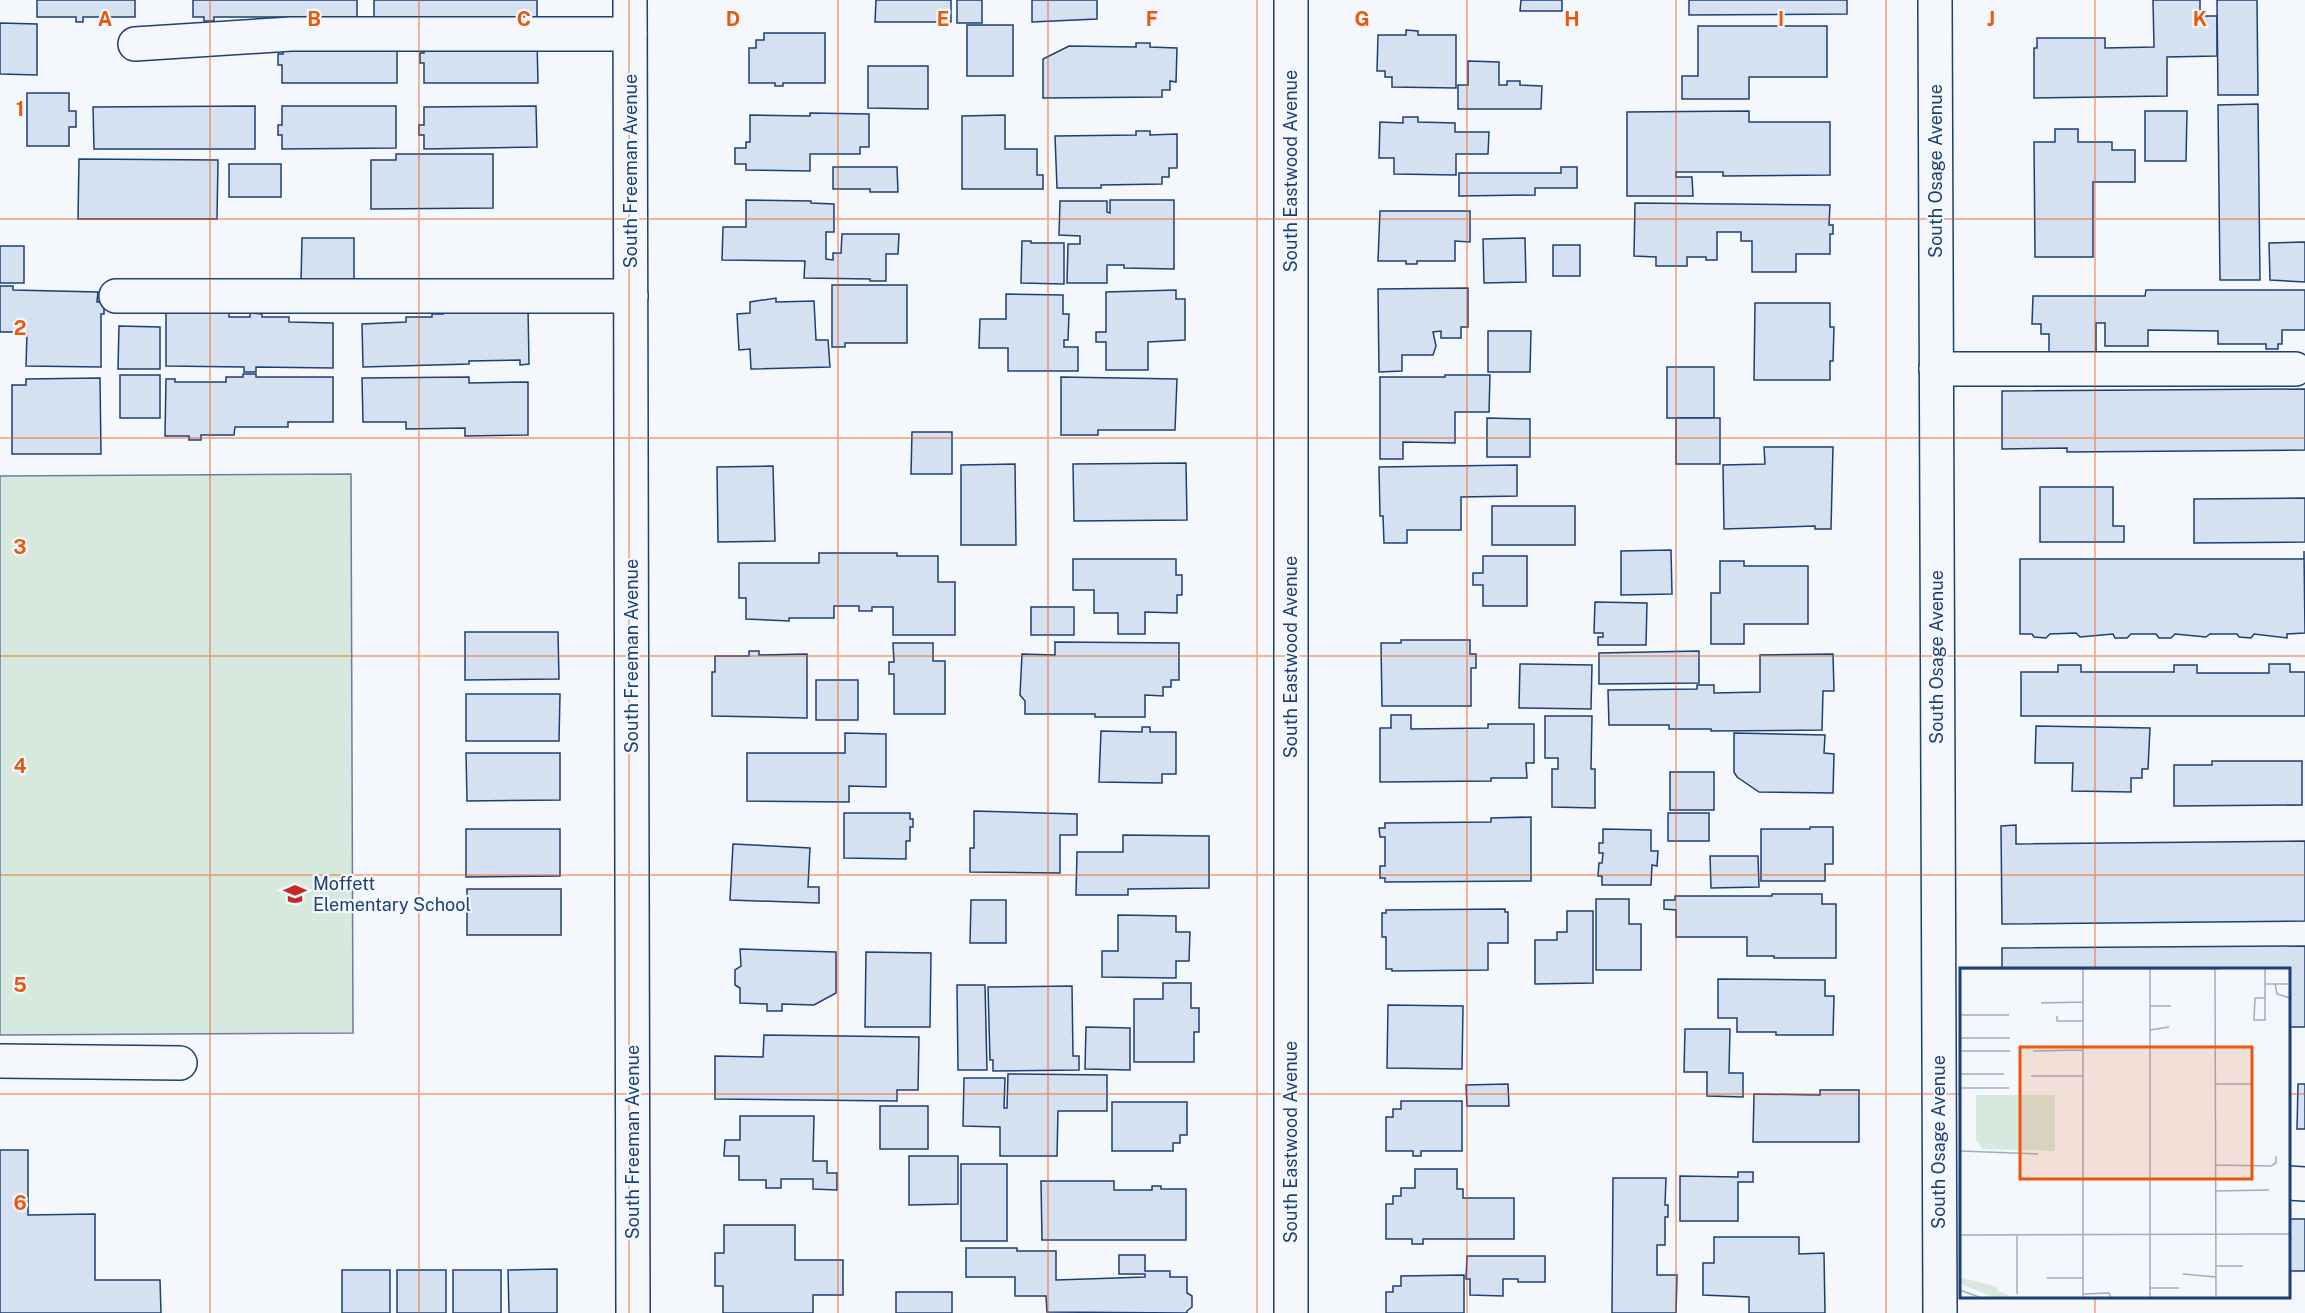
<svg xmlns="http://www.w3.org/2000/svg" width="2305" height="1313" viewBox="0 0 2305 1313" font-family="'Public Sans',sans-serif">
<rect width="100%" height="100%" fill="#f4f7fb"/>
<polygon fill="#d7e8df" stroke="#687fa3" stroke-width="1.5" points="351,474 353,1033 0,1035 0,476"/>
<g fill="#d5e0f0" stroke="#1d3f73" stroke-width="1.5">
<polygon points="37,0 135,0 135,17 83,17 83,22 76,22 76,17 37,17"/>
<polygon points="193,0 357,0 357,17 345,17 345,21 337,21 337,17 214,17 214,21 204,21 204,17 193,17"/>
<polygon points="374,0 537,0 537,17 526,17 526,21 518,21 518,17 395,17 395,22 386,22 386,17 374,17"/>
<polygon points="876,0 951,0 951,22 875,22"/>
<rect x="957" y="0" width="25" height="23"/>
<polygon points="1032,0 1097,0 1097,19 1032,22"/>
<polygon points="1521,0 1562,0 1562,11 1520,11"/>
<polygon points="1689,0 1847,0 1847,14 1689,15"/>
<polygon points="2153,0 2200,0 2200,16 2217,16 2217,56 2167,57 2167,96 2034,98 2034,48 2037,48 2037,38 2105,38 2105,48 2154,47"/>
<polygon points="2217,0 2257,0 2258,95 2218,95"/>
<polygon points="0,23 37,24 37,75 0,74"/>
<rect x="967" y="25" width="46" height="51"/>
<polygon points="1698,26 1827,26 1827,77 1749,77 1749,99 1682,99 1682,76 1698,76"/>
<polygon points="1406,30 1418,31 1418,35 1456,35 1456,88 1392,87 1392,77 1385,77 1385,71 1377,71 1378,35 1406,35"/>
<polygon points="764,33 825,33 825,83 783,83 783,86 775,86 775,83 749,83 749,48 756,48 756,40 764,40"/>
<polygon points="397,41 397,83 282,83 282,65 278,65 278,54 283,54 283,42"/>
<polygon points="424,41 537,41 538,83 424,83 424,63 420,63 420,53 424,53"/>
<polygon points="1136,43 1150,43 1150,47 1177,48 1176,82 1170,81 1170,90 1162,90 1162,97 1043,98 1043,59 1069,46 1136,47"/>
<polygon points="1468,61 1499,62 1499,85 1507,85 1507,81 1520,81 1520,85 1542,86 1541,109 1458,109 1458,85 1468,85"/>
<polygon points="868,66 928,66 928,109 868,108"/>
<polygon points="27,93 69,93 69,111 76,111 76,127 69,127 69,146 27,146"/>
<polygon points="2258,104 2260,280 2220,280 2218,105"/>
<polygon points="255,106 255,149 94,149 93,107"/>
<polygon points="282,106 396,106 396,148 282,149 282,135 278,135 278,125 282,125"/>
<polygon points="536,106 537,147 424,149 424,135 419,135 419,125 424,125 424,107"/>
<polygon points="1749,111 1749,122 1830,122 1830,175 1723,176 1723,172 1676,172 1676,177 1692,177 1693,196 1627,196 1627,112"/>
<polygon points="2145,111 2187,111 2186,161 2145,161"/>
<polygon points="810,113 869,114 869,147 860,147 860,154 810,154 810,171 746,170 746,164 735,164 735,148 746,148 746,142 750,142 750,115 810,116"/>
<polygon points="1005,115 1005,149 1037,149 1037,175 1043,175 1043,189 962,189 962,116"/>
<polygon points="1403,117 1418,117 1418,122 1455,123 1455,132 1489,132 1488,154 1456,154 1456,175 1394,174 1394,158 1379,158 1380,122 1403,123"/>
<polygon points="2055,129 2078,129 2078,142 2112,142 2112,150 2135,150 2135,182 2093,182 2093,257 2035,257 2034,142 2055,142"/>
<polygon points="1136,131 1150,131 1150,135 1177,134 1177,168 1169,168 1169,177 1162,177 1162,184 1101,185 1101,188 1057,188 1055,136 1136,135"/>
<polygon points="396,154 493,154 493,208 371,209 371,160 396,160"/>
<polygon points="79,159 218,160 217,219 78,219"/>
<rect x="229" y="164" width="52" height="33"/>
<polygon points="833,167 897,167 898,192 870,192 870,189 833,189"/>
<polygon points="1561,167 1577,167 1577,188 1535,188 1535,195 1459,196 1459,173 1561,173"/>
<polygon points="746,200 811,201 811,203 834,204 834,232 826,232 826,259 833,260 833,253 841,253 842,234 899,234 898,254 886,254 886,281 870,281 870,279 804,278 805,261 722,260 723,227 746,227"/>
<polygon points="1110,200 1174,200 1174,269 1124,268 1124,265 1107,265 1107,283 1067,283 1068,244 1080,244 1080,236 1059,235 1060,201 1107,201 1107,212 1110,213"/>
<polygon points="1635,203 1830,205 1829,225 1833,225 1833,234 1830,234 1830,254 1796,254 1796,272 1752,272 1752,241 1741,241 1741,232 1717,232 1717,260 1706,260 1706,257 1687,257 1687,266 1656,266 1656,257 1634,256"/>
<polygon points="1380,211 1470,211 1470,242 1455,241 1455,261 1417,261 1417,264 1406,264 1406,261 1378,261"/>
<polygon points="302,238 354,238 354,283 301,283"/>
<polygon points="1525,238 1526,282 1484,283 1483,239"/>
<polygon points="1022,241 1031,241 1031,243 1064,243 1064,284 1021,283"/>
<polygon points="2305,242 2305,282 2270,280 2269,243"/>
<rect x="1553" y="245" width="27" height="31"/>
<rect x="0" y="246" width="24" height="37"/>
<polygon points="832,285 907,285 907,343 845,343 845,347 832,347"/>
<polygon points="0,286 13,286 13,290 98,292 97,302 104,302 104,314 101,314 101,367 26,366 27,332 0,332"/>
<polygon points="1468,288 1468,327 1461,327 1461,338 1441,338 1441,331 1433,332 1436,346 1433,355 1402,355 1402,371 1379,372 1378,289"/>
<polygon points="1176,290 1176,299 1185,299 1185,340 1148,342 1148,370 1106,370 1106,342 1096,342 1096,332 1106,332 1106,292"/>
<polygon points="2146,290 2305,290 2305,330 2282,330 2282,344 2278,344 2278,349 2266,349 2266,344 2218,344 2218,331 2148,330 2148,346 2105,346 2105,323 2096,323 2096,364 2049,364 2049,334 2041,334 2041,324 2032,324 2033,296 2145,296"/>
<polygon points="1006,294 1063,295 1063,314 1069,314 1068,340 1064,340 1064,347 1078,347 1078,371 1008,371 1008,348 979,348 980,319 1006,319"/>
<polygon points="776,298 776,302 814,301 816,340 828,340 830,367 751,369 750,349 739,350 737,314 750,313 750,302"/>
<polygon points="1755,303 1830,303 1830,327 1834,327 1833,361 1830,361 1830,380 1754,380"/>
<polygon points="443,304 528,308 529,364 520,365 520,360 469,361 469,364 363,367 362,324 406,322 406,317 432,317 432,314 443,314"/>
<polygon points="166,309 229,309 229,317 250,317 250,313 262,314 262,317 289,317 289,322 333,323 333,368 256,367 256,372 244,372 244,367 166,366"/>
<polygon points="119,326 160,327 160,369 118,369"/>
<polygon points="1488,331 1531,331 1530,372 1488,372"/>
<rect x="1667" y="367" width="47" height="51"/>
<polygon points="243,374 256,374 256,377 333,377 333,422 288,422 288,427 235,427 234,435 201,435 201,440 189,440 189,436 165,436 166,379 175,379 175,382 226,382 226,377 243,377"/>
<rect x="120" y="375" width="40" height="43"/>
<polygon points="1445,375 1490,375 1489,412 1455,412 1455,443 1403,442 1403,459 1380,459 1380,377 1445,377"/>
<polygon points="469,377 469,383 528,382 528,435 465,436 465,428 406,429 406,422 363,422 362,378"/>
<polygon points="1061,377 1177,379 1175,430 1098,430 1098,435 1061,435"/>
<polygon points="100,378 101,454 12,454 12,385 26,385 26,379"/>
<polygon points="2305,389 2305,450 2067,452 2067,448 2002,449 2002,391"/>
<polygon points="1487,418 1530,419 1530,457 1487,457"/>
<rect x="1676" y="418" width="44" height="46"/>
<polygon points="912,432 952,432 952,474 911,474"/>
<polygon points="1764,447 1833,447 1831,529 1815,529 1815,526 1724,529 1723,465 1765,464"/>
<polygon points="1186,463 1187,520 1074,521 1073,464"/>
<polygon points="1015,464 1016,545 961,545 961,465"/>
<polygon points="1517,465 1517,496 1461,497 1461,530 1407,530 1407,543 1384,543 1383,516 1380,516 1379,467"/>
<polygon points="773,466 775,541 718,542 717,467"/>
<polygon points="2040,487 2113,487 2113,526 2124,526 2124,542 2040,542"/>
<polygon points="2305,498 2305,542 2194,543 2194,499"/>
<rect x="1492" y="506" width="83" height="39"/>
<polygon points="1671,550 1672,594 1621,595 1621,551"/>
<polygon points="2304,551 2305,633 2287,634 2287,638 2254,634 2251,638 2239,637 2237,634 2210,634 2206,637 2175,634 2171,638 2159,638 2156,634 2131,634 2127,638 2115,638 2113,634 2080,637 2076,633 2050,634 2046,638 2034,637 2032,634 2020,634 2020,559 2304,559"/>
<polygon points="819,553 897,553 897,556 938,556 938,582 955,582 955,635 893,635 893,607 872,607 872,611 859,611 859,606 834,606 834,618 789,618 789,621 746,619 746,598 739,598 739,563 819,563"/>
<polygon points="1483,556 1527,556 1527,606 1483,606 1483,585 1473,585 1473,573 1483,573"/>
<polygon points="1073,559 1176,559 1176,575 1182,575 1182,595 1177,595 1177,613 1145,612 1145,634 1118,634 1118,613 1094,613 1094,590 1073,590"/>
<polygon points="1720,561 1744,561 1744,566 1808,566 1808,624 1744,624 1744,644 1711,644 1711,593 1720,593"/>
<polygon points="1595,602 1647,603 1646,645 1598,645 1598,637 1603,637 1603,633 1594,633"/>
<rect x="1031" y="607" width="43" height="28"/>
<polygon points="465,632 558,632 559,679 465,680"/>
<polygon points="1401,640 1470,640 1470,654 1476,654 1476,668 1471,668 1471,706 1382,706 1381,643 1401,643"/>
<polygon points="1055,642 1179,643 1179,680 1171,680 1171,687 1163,687 1163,696 1145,695 1145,717 1095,717 1095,714 1025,714 1025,701 1020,695 1022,654 1055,655"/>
<polygon points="893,643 933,643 933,661 945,661 945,714 894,714 894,674 889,674 889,662 894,662"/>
<polygon points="749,651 759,651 759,655 807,654 807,718 712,716 712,672 715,672 715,656 749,656"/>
<polygon points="1699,651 1699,683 1599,684 1599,653"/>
<polygon points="1833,654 1834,691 1823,691 1822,730 1711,731 1711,729 1669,729 1669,725 1609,725 1608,690 1697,689 1697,685 1714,685 1714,693 1760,692 1760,655"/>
<polygon points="1520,664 1592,665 1591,709 1519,708"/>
<polygon points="2269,664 2290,664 2290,672 2305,672 2305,716 2021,716 2021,672 2058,672 2058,665 2081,665 2081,672 2174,672 2174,665 2197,665 2197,673 2269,673"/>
<rect x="816" y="680" width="42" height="40"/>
<polygon points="466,694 560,694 559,741 466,741"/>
<polygon points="1391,715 1411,715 1411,729 1488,728 1488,724 1534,724 1534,763 1526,763 1527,778 1491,778 1491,781 1380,782 1380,728 1391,728"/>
<polygon points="1545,716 1592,716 1591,769 1595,769 1595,808 1552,807 1552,769 1558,769 1558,758 1545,758"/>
<polygon points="2036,726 2150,728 2148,769 2142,769 2142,778 2131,778 2131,792 2072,791 2073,763 2035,763"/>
<polygon points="1142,727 1150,727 1150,732 1176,732 1176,774 1162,774 1162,783 1099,782 1101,731 1142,732"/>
<polygon points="845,733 886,734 886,787 849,786 849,802 747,801 747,753 845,753"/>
<polygon points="1734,733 1825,735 1824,753 1834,754 1833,793 1759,792 1737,777 1734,772"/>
<polygon points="466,753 560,753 560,800 467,801"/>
<polygon points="2212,761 2302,761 2302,805 2174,806 2174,765 2212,765"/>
<rect x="1670" y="772" width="44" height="38"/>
<polygon points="974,811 1077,814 1077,835 1060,835 1060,873 970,872 970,848 974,848"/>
<polygon points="844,813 910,813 910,819 913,819 913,827 910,827 910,841 906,841 906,859 844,858"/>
<rect x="1668" y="813" width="41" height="28"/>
<polygon points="1531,817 1531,881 1385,882 1385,878 1380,878 1380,866 1385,866 1385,837 1380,837 1379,828 1385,828 1385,823 1491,822 1491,818"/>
<polygon points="2016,825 2016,844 2305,841 2305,921 2002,924 2001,826"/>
<polygon points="1810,827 1833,827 1833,864 1825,864 1825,881 1761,881 1761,829 1810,829"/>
<polygon points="466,829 560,829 560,876 466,877"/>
<polygon points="1603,829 1651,830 1651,851 1658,851 1657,866 1652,865 1651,885 1602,885 1602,876 1598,876 1599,863 1602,863 1603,853 1599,853 1599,843 1603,843"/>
<polygon points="1123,835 1209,836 1209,888 1128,889 1128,895 1076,895 1077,852 1123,852"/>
<polygon points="733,844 810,848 808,887 819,887 819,903 730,900"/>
<polygon points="1710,856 1758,856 1759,887 1711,888"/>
<rect x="467" y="889" width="94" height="46"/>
<polygon points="1772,894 1822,894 1822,904 1836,904 1836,958 1774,958 1774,956 1747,956 1747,937 1676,937 1676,910 1664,909 1664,900 1675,900 1675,896 1772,896"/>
<polygon points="1596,899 1629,899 1629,924 1641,924 1641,970 1596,970"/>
<polygon points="971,900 1006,900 1006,943 970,943"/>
<polygon points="1505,909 1505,912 1508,912 1508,943 1488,943 1488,970 1392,971 1392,969 1386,969 1386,937 1382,937 1382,913 1386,913 1386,910"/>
<polygon points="1567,911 1593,911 1593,983 1535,984 1535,940 1557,940 1557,932 1567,932"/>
<polygon points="1118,915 1176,916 1176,932 1190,932 1189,961 1176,961 1176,978 1102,977 1102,951 1118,951"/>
<polygon points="2305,946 2305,1027 2288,1027 2288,970 2002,970 2002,948"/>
<polygon points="740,949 836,952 836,993 814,1005 782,1004 782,1011 767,1011 767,1004 740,1003 740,988 735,985 735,970 741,966"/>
<polygon points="866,952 931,953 930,1027 865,1027"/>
<polygon points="1718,979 1825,980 1825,996 1834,996 1833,1035 1776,1035 1776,1032 1737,1032 1737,1018 1718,1018"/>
<polygon points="1163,983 1191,983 1191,1008 1199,1008 1199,1032 1194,1032 1194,1062 1134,1062 1134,999 1163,999"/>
<polygon points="957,985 985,985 987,1070 958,1070"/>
<polygon points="1072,986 1073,1056 1079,1056 1079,1070 993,1071 993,1060 990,1060 988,987"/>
<polygon points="1388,1005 1463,1006 1462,1069 1387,1068"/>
<polygon points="1086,1027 1130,1028 1130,1070 1085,1069"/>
<polygon points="1685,1029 1730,1029 1729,1073 1743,1073 1743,1097 1707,1096 1707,1072 1684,1072"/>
<polygon points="764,1035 919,1037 918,1090 897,1090 897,1101 715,1099 715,1056 763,1057"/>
<polygon points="1008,1074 1107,1075 1107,1111 1058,1111 1057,1156 1000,1156 1000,1127 963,1126 964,1078 1005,1078 1004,1108 1007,1108"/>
<polygon points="1508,1084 1509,1106 1467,1106 1466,1085"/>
<polygon points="2298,1084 2305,1084 2305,1129 2297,1129"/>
<polygon points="1820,1090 1859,1090 1859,1142 1753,1142 1754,1094 1820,1095"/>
<polygon points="1401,1101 1462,1101 1462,1151 1421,1151 1421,1156 1413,1156 1413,1151 1386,1151 1386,1117 1393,1117 1393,1109 1401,1109"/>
<polygon points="1112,1102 1187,1102 1187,1135 1180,1135 1180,1143 1173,1143 1173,1151 1112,1151"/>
<rect x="880" y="1106" width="48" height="43"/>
<polygon points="740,1116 814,1116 813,1161 827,1161 827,1173 837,1173 837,1190 813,1189 813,1179 781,1179 781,1188 766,1188 766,1180 739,1180 739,1156 724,1156 725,1140 740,1140"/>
<polygon points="0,1150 28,1150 28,1215 95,1214 95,1280 160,1280 161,1313 0,1313"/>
<polygon points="909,1156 958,1156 958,1204 909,1205"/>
<rect x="961" y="1164" width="46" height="77"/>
<polygon points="1415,1169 1457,1169 1457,1189 1463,1189 1463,1198 1514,1198 1514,1239 1423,1239 1423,1244 1412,1244 1412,1239 1386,1239 1386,1204 1393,1204 1393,1196 1401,1196 1401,1188 1415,1188"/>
<polygon points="1738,1172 1753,1172 1753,1182 1738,1182 1738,1221 1680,1221 1680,1176 1738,1177"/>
<polygon points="1613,1178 1666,1178 1665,1205 1668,1205 1668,1217 1665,1217 1665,1245 1657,1245 1657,1275 1677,1275 1676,1313 1612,1313"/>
<polygon points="1041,1181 1114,1181 1114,1190 1152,1190 1152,1186 1161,1186 1161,1189 1186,1189 1186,1240 1042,1240"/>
<rect x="2288" y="1219" width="17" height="52"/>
<polygon points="724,1225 795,1225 795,1260 843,1260 843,1295 813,1295 813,1313 723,1313 723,1286 715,1286 715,1253 724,1253"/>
<polygon points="1714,1237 1799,1237 1799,1254 1824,1253 1825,1313 1749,1313 1749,1297 1703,1295 1703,1263 1714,1263"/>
<polygon points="966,1248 1017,1248 1017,1251 1056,1251 1056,1280 1145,1277 1145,1274 1119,1274 1119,1255 1145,1255 1145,1271 1170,1271 1170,1277 1187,1277 1187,1293 1192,1296 1192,1307 1187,1311 1187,1313 1047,1312 1046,1296 1015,1296 1015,1277 966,1277"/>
<polygon points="1467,1256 1545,1256 1545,1282 1518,1282 1518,1279 1503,1279 1503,1296 1470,1295 1470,1279 1466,1279"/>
<polygon points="557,1269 557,1313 509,1313 508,1270"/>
<rect x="342" y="1270" width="48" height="43"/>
<rect x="397" y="1270" width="49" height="43"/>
<rect x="453" y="1270" width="48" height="43"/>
<polygon points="1464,1275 1464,1313 1386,1313 1386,1292 1393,1292 1393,1286 1401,1286 1401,1276"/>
<rect x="896" y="1292" width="56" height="21"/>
</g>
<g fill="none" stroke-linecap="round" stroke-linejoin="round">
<g stroke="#1d3f73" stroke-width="36">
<g id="minor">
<polyline points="630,0 633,1313"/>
<polyline points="1935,0 1940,1313"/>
<polyline points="135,44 291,34 630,34"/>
<polyline points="116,296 631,296"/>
<polyline points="1936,369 2295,369"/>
<polyline points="0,1061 180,1063"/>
<polyline points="2288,1183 2305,1184"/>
<polyline points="1291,1313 1291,0"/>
</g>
</g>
<use href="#minor" stroke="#f4f7fb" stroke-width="33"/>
</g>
<path fill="none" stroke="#e8590c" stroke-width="1.5" stroke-opacity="0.55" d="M210,0V1313M419,0V1313M629,0V1313M838,0V1313M1048,0V1313M1257,0V1313M1467,0V1313M1676,0V1313M1886,0V1313M2095,0V970M0,219H2305M0,438H2305M0,656H2305M0,875H2305M0,1094H1962M2288,1094H2305M2095,1296V1313"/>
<defs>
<g id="school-bare" transform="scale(1.8)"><path d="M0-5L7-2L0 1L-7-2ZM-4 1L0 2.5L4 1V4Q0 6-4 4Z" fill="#c62828" stroke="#f4f7fb" stroke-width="2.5" paint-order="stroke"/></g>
</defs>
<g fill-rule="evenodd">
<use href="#school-bare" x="295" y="894"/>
</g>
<g text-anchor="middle" stroke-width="4.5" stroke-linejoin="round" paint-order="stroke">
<g font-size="18" fill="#1d3f73" stroke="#f4f7fb">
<text transform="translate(631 171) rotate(-90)" y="6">South Freeman Avenue</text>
<text transform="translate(1291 171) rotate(-90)" y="6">South Eastwood Avenue</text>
<text transform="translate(1936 171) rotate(-90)" y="6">South Osage Avenue</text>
<text transform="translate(632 656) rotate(-90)" y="6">South Freeman Avenue</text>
<text transform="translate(1291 657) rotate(-90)" y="6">South Eastwood Avenue</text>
<text transform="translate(1937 657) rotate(-90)" y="6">South Osage Avenue</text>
<text transform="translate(633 1142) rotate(-90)" y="6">South Freeman Avenue</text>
<text transform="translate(1291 1142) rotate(-90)" y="6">South Eastwood Avenue</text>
<text transform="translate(1939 1142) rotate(-90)" y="6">South Osage Avenue</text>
</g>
<g font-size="18" fill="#1d3f73" stroke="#f4f7fb" text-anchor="start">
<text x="313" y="890">Moffett<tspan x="313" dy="21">Elementary School</tspan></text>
</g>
</g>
<g transform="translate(1960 968)">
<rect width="330" height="330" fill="#f4f7fb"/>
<path d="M16,127H95V183L23,181L16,172ZM0,309L37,319L38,323L53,329H34L0,316Z" fill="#d7e8df"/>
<path fill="none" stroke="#9eadc5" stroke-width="1.5" d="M0,1H260M190,1V329M255,1L256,329M305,1V52H294L295,30H305M305,16H330M315,16L317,26L330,30M81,35L123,34M190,38H211M0,47H49M97,48V53H123M190,62L209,59M0,70H50M0,83H50M73,83L123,82M0,106H44M71,108H123M255,116H291M0,120H49M330,126V152M0,183L78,186M255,197L311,198L316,195V188M256,223L309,222M0,267L330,266M57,267V326M256,298H283M223,306L256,309M87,310H123M190,320H219M0,322L19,329M123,326L149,325L151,329M123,329V1"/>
<path fill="#e8590c" fill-opacity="0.15" stroke="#e8590c" stroke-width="3" d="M60,79H292V211H60Z"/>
<rect width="330" height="330" fill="none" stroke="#1d3f73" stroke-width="3"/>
</g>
<g font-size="20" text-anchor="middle" font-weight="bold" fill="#e8590c" stroke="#f4f7fb" stroke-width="4.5" stroke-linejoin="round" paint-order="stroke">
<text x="105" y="26">A</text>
<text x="314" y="26">B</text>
<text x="524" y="26">C</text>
<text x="733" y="26">D</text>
<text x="943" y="26">E</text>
<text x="1152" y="26">F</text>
<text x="1362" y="26">G</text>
<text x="1572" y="26">H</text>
<text x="1781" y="26">I</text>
<text x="1991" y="26">J</text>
<text x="2200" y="26">K</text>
<text x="20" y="116">1</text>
<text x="20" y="335">2</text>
<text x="20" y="554">3</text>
<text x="20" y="773">4</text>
<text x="20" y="992">5</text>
<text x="20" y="1210">6</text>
</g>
</svg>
